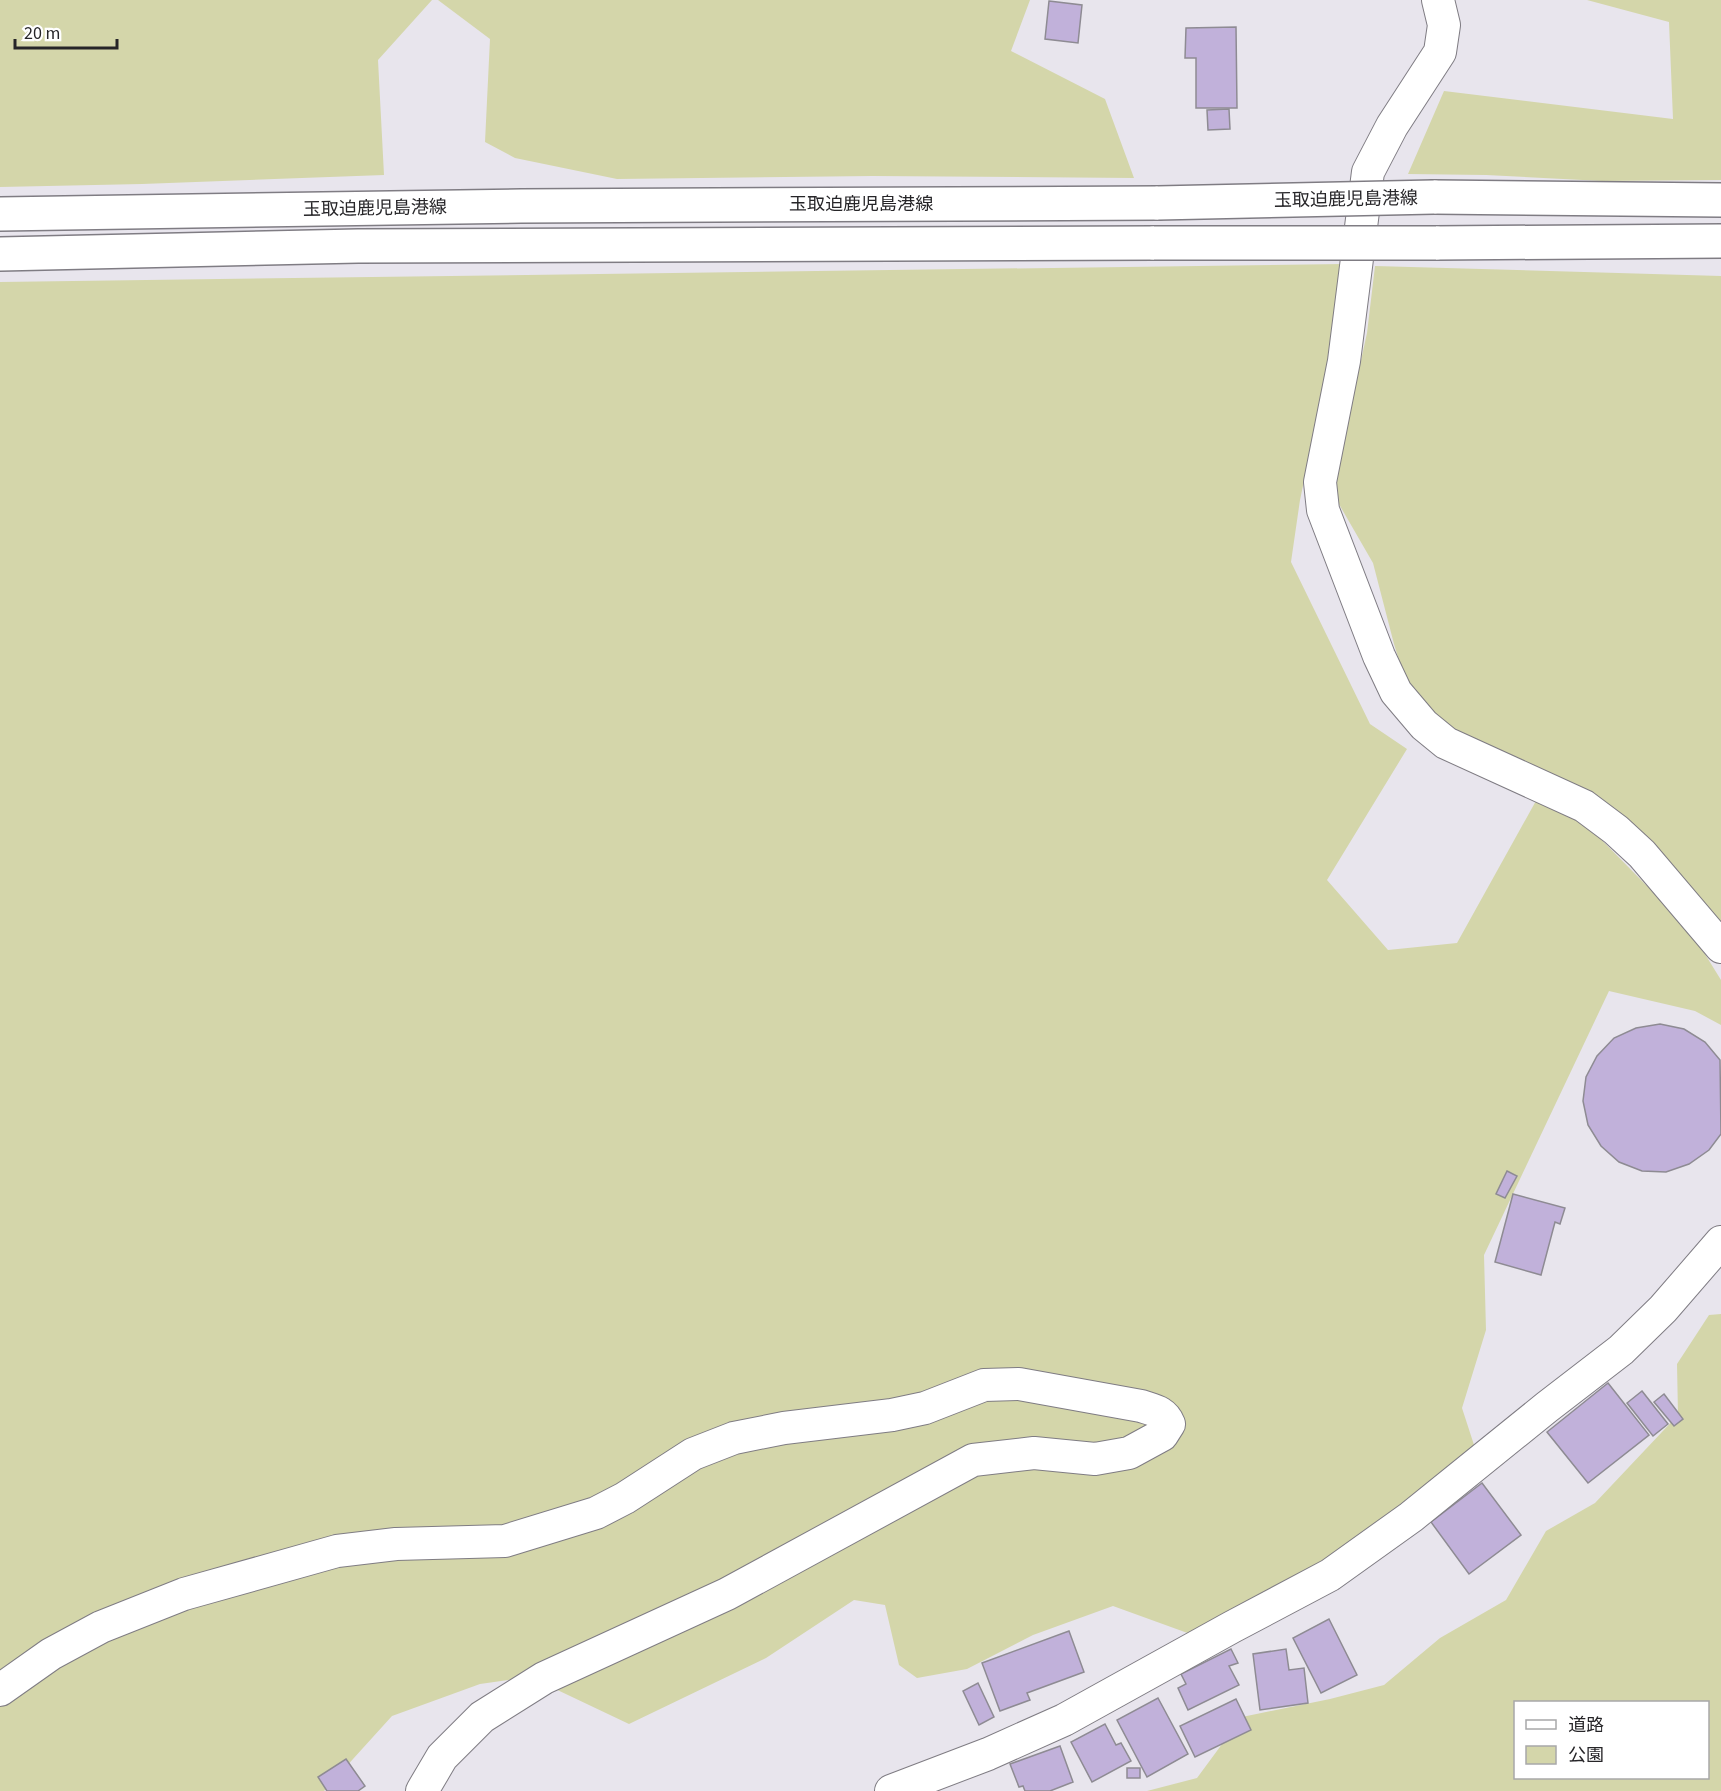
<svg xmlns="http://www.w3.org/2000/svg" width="1721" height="1791" viewBox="0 0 1721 1791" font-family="'Source Sans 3','Noto Sans JP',sans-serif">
<rect width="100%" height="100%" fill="#e8e5ed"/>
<g fill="#d4d6aa" fill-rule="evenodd">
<polygon points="0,0 432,0 378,60 384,175 142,184 0,187"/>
<polygon points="438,0 1030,0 1011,51 1105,99 1134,178 873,176 617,179 515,158 485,142 490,39"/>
<polygon points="1587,0 1721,0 1721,180 1602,181 1486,175 1408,174 1444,91 1673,119 1669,22"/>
<polygon points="1344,264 1337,323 1300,500 1291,562 1370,724 1407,749 1327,880 1388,950 1457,943 1537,799 1586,824 1645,884 1682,917 1721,980 1721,1025 1695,1011 1609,991 1484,1255 1486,1330 1462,1408 1475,1448 1452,1472 1328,1561 1193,1635 1113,1606 1033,1635 967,1669 917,1678 899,1665 885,1605 854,1600 766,1658 629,1724 530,1677 480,1684 392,1716 324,1791 0,1791 0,282"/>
<polygon points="1375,266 1721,276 1721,927 1673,872 1433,720 1407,686 1394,644 1373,563 1332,492 1367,333"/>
<path d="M1721,1314V1791H1147L1197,1778L1242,1717L1330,1699L1384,1685L1440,1638L1506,1600L1546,1531L1595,1503L1678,1415L1677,1364L1709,1315ZM1516,1702H1708V1778H1516Z"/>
</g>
<g fill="#c1b1da" stroke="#8e8b93" stroke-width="1.5">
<polygon points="1049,1 1082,5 1078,43 1045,39"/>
<polygon points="1236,27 1237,108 1196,108 1196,58 1185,58 1186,28"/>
<polygon points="1229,109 1230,129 1208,130 1207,110"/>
<polygon points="1660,1024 1684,1029 1705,1042 1720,1060 1721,1134 1709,1150 1689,1164 1666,1172 1642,1171 1619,1162 1601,1146 1588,1125 1583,1101 1586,1077 1597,1056 1614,1038 1636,1028"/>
<polygon points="1507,1171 1517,1176 1505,1198 1496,1194"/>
<polygon points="1513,1194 1565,1208 1560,1224 1555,1222 1541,1275 1495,1262"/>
<polygon points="1608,1383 1649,1435 1588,1483 1547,1432"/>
<polygon points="1642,1391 1668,1424 1653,1436 1627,1403"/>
<polygon points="1664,1394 1683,1419 1674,1426 1654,1402"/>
<polygon points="1482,1483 1521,1535 1469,1574 1431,1522"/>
<polygon points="1329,1619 1357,1675 1321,1693 1293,1638"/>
<polygon points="1069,1631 1084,1672 1027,1693 1030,1700 1000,1711 982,1663"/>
<polygon points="1231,1649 1238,1663 1229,1666 1239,1685 1188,1710 1178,1688 1186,1684 1181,1674"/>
<polygon points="1286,1649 1289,1670 1304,1668 1308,1703 1260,1710 1253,1654"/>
<polygon points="978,1683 994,1717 979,1725 963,1691"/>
<polygon points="1158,1698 1188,1754 1147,1777 1117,1720"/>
<polygon points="1236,1699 1251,1730 1195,1757 1180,1726"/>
<polygon points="1105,1724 1116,1745 1121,1743 1131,1761 1092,1782 1071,1742"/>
<polygon points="1060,1746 1073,1782 1050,1791 1025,1791 1023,1786 1019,1787 1010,1764"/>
<polygon points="346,1759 365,1786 358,1791 327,1791 318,1777"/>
<rect x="1127" y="1768" width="13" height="10"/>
</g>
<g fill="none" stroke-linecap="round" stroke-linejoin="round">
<g stroke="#7f7c83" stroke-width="34">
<g id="street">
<polyline points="1438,0 1444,25 1440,52 1392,126 1368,172 1344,361 1320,482 1323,510 1379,656 1396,692 1424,725 1446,743 1584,806 1616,830 1642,854 1721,947"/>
<path d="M0,1690L51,1654L101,1627L184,1594L337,1551L396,1544L505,1541L596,1513L625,1498L693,1454L734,1438L784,1428L892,1415L925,1408L984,1385L1019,1384L1141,1406C1153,1410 1164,1411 1169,1424L1162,1435L1129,1453L1095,1459L1034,1453L973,1460L727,1594L544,1678L482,1717L442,1757L422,1791"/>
<polyline points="891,1791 988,1754 1064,1720 1232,1627 1330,1575 1411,1517 1547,1407 1621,1350 1663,1309 1721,1242"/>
</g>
</g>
<g stroke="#7f7c83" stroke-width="36">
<g id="secondary">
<polyline points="1434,197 1721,200"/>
<polyline points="0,214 521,206 1158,203"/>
<polyline points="1436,243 1721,241"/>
<polyline points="0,254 358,246 1154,243"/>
</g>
</g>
<use href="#street" stroke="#fff" stroke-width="32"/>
<use href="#secondary" stroke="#fff" stroke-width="33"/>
<g stroke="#7f7c83" stroke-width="36" stroke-linecap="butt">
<g id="secondary-bridge">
<polyline points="1158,203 1434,197"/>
<polyline points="1154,243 1436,243"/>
</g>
</g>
<use href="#secondary-bridge" stroke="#fff" stroke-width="33"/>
</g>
<g text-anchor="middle" stroke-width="6" stroke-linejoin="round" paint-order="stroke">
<g font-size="18" fill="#262528" stroke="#fff">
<text transform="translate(1346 199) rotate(-1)" y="6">玉取迫鹿児島港線</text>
<text x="861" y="210">玉取迫鹿児島港線</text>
<text transform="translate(375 208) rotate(-1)" y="6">玉取迫鹿児島港線</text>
</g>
</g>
<rect x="1514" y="1701" width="195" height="78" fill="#ffffff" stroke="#a8a8a9" stroke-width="1.5"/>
<rect x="1526" y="1720" width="30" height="9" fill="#ffffff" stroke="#a8a8a9" stroke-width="1.5"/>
<text x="1568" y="1731" font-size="18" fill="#262528">道路</text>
<rect x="1526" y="1746" width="30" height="18" fill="#d4d6aa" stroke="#a8a8a9" stroke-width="1.5"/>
<text x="1568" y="1761" font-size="18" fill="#262528">公園</text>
<path d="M15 39v9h102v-9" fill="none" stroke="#262528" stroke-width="3"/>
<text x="24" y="39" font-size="18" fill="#262528" stroke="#ffffff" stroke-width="4.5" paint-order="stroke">20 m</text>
</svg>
